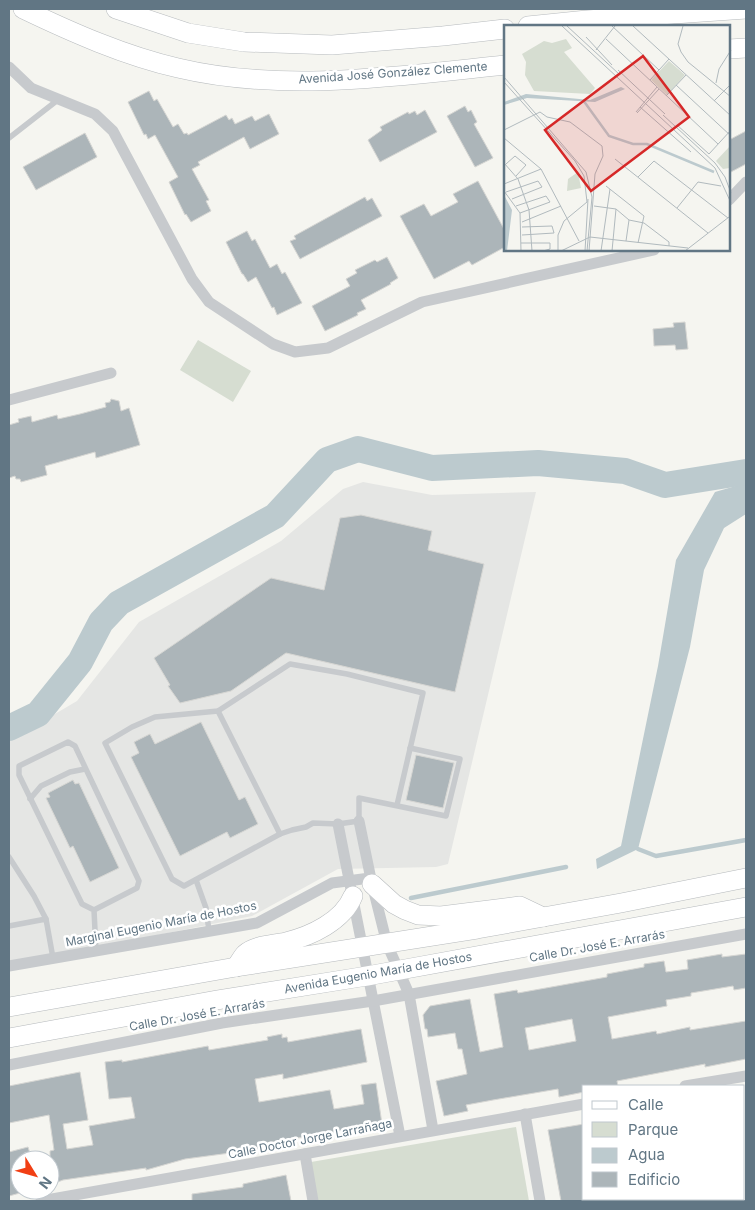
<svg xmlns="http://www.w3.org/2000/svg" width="755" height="1210" viewBox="0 0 755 1210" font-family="Inter,sans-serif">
<rect width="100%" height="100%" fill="#f5f5f0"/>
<polygon fill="#e5e6e4" points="363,482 432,495 536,492 448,864 436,867 338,869 252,916 9,965 9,741 77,701 139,622 281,541 343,489"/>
<g fill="#d6ddd1">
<polygon points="198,340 251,371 233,402 180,370"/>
<polygon points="516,1127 529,1201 318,1201 311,1162"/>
</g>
<polygon fill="#bccace" points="746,483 746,514 724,528 704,570 690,647 638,849 597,869 596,859 621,846 658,666 676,560 715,492"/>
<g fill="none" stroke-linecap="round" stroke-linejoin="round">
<g stroke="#bccace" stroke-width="4.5">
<polyline points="638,849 656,856 746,840"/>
<polyline points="411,898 566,867"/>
</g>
<polyline stroke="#bccace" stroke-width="26" points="9,728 38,714 80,662 101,622 119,603 275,516 327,460 358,449 432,468 538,463 625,471 665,485 746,472"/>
</g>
<g fill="#acb5b9" stroke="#d6d6d3" fill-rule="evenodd">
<polygon points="149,91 154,101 157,99 173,127 178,124 184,134 187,133 188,135 226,115 229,120 232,118 235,124 252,116 255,121 269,114 279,134 250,149 244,137 198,162 200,165 192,169 209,200 206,201 211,211 191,222 186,214 185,215 169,182 178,177 155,135 148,139 146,134 144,135 128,102"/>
<polygon points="465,106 468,112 471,110 477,122 474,124 493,158 475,167 447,116"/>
<polygon points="425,110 437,132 380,162 368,140 382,130 380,127 408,112 409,114 415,111 417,115"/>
<polygon points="746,131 746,164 729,173 729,140"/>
<polygon points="85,133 97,157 36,190 23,167"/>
<polygon points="478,181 505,231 505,247 472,265 469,261 434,279 400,216 424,204 431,216 458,202 453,194"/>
<polygon points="365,197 367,201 372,198 382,216 300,259 290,241 296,239 294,236"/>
<polygon points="247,231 252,241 255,239 270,268 277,264 282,274 285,272 302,303 277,315 274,307 272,308 256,277 248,282 243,274 242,274 226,242"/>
<polygon points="387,257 398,278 390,283 391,284 361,300 366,309 357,313 358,315 325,331 312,306 350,286 346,279 357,273 355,270 375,260 377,262"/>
<polygon points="685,322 688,349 676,350 675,345 654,346 653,329 674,327 673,323"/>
<polygon points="111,399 119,401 121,411 129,408 140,445 96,458 95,452 45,466 47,475 21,482 20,479 16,479 15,476 9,478 9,425 19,422 18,419 31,416 32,422 57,415 58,419 80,414 106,407 105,403 110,402"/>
<polygon points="361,515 432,531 428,550 484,564 455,692 286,653 231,691 180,703 168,686 170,685 154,658 271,578 324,590 340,518"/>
<polygon points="201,722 239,800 245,797 258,824 230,838 227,832 180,856 131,757 139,753 134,742 150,734 155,744"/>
<polygon points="416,755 454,763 443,808 406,800"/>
<polygon points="73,780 75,784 79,783 119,868 90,882 73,846 70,848 46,798 50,797 48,793"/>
<path d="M722,954V957L746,954V988L734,990L733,986L691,993V996L666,1000L667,1006L608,1017L612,1039L656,1031L657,1034L690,1027V1030L746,1021V1059L705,1067V1064L617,1081L618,1086H584V1092L559,1097L558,1089L493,1100L466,1105L468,1111L444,1116L436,1081L467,1074L462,1049H458L455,1033L428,1037L427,1029H425L423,1015L430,1006L470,999L480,1052L503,1047L494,994L517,990L518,993L607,977V974L644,967V964L664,961L666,972L688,969L687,960ZM572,1019L576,1041L529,1050L525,1028Z"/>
<polygon points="361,1029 367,1062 283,1079 283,1074 255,1079 259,1102 330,1090 334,1109 364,1104 361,1085 376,1083 382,1124 267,1143 268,1148 185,1159 146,1170 146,1168 63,1180 50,1185 50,1151 54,1150 49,1115 9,1123 9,1086 80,1072 88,1120 63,1124 67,1149 93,1145 89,1126 135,1118 131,1097 109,1099 105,1062 122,1060 122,1062 208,1046 209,1050 268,1040 267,1037 282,1034 282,1038 287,1037 288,1042"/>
<polygon points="584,1124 584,1201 561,1201 548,1130"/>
<polygon points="28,1147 32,1160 20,1160 20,1193 9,1196 9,1152"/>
<polygon points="286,1175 291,1201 192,1201 192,1194 243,1187 243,1184"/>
</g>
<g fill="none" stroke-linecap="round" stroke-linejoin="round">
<g stroke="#b7bbbe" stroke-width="20">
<g id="primary">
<path d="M23,9C71,32 125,56 178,68C283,93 399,76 505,65"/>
<polyline points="116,9 188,33 244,42 332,45 443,36 505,29"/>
<polyline points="528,26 587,20 746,9"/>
<polyline points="729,49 746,48"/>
</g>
</g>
<g stroke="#b6babd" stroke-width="20">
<g id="trunk">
<polyline points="372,884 394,904 405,910 418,915 441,916 520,906 543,917"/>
<path d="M236,967C239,963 242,957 245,954C255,945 273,945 286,942C311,936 343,921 353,896"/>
<polyline points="9,1007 236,967 477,929 621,903 746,878"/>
<polyline points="9,1038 217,1000 367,976 746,907"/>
</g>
</g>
<g stroke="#c7cacd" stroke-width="5.5">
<polyline points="9,138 59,99"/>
<polyline points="218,711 280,834 292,830 306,827 313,823 338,824 359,821 359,798 446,816 460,759 410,748"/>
<polyline points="30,799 41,786 70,772 85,769"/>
<polyline points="280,834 184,886 172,879 105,743 132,727 155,717 218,711 290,664 347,674 423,693 397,805"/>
<polyline points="9,857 34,896 46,919"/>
<polyline points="196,880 206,908 209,931"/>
<polyline points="94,910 82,904 19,775 19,766 68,742 75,746 139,881 137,888 94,910 96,951"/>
<polyline points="9,926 46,919 53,958"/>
</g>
<g stroke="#c7cacd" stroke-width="11">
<polyline points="9,67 31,88 95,114 113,131 192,279 209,302 273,344 295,352 328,348 422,302 654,250"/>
<polyline points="729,200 746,182"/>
<polyline points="9,400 111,373"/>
<polyline points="359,821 372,884 387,944 409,994 433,1130"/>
<polyline points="338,824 400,1136"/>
<polyline points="9,966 257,923 332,883 370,878"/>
<polyline points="9,1065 222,1023 373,1001 746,934"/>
<polyline points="685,1086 746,1076"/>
<polyline points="525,1114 540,1201"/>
<polyline points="305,1154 313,1201"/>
<polyline points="41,1201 584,1104"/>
</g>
<use href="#primary" stroke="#fff" stroke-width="19"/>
<use href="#trunk" stroke="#fff" stroke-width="19"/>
</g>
<g text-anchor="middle" stroke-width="5" stroke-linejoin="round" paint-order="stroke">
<g font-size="12" fill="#617684" stroke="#fff">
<text transform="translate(393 73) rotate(-4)" y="4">Avenida José González Clemente</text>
<text transform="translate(161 924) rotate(-11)" y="4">Marginal Eugenio María de Hostos</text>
<text transform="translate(597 946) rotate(-10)" y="4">Calle Dr. José E. Arrarás</text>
<text transform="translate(378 973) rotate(-10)" y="4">Avenida Eugenio María de Hostos</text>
<text transform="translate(197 1015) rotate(-10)" y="4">Calle Dr. José E. Arrarás</text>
<text transform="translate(310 1139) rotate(-11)" y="4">Calle Doctor Jorge Larrañaga</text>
</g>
</g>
<g transform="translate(504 25)">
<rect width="226" height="226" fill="#f5f5f0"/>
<path d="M62,14L68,23L60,27L91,63L86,69L30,66L21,50L22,37L18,29L40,16L48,18ZM165,36L181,50L163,70L147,55ZM226,121V143L219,144L212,136ZM74,147L77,163L63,166L64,154Z" fill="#d6ddd1"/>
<path d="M117,62L121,64L91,77L23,73L0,80V77L22,69L86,75ZM0,170L8,185L3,226H0Z" fill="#bccace"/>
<path fill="none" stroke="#bccace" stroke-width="2.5" d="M79,75L105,111L129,119H143L210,147"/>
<path fill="none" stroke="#b1babe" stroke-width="1" d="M58,1L211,143L227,178M63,1L115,49M108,1L155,45M129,1L227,91M179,1L174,19L177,27L184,37L227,72M82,12L108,40M102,14L214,119M92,25L111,1M114,45L161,89M0,52L82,147L88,172L83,226M146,55L165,34M0,57L71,136L80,151L83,177L60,196L54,210V226M212,58L215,44L227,25M172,60L227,111M162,71L182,50M210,76L227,59M136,82L187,127M132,87L153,62M133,88L155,64M159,90L211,138L221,152L227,168M173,100L205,129L227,105M0,105L36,87L43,92L66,97L98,121L99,131L91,149L85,226M0,113L37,144L75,216M111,134L204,208M0,138L14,154L25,185L28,226M2,139L11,131L22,140L12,151M134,152L150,136L224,193M0,159L37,144M102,161L140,191L134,218M0,166L16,188L17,226M2,167L34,156L38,162L8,174M12,181L42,171L46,177L16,188M90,181L112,184L125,195M173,183L194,157L217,161M125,195L140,198L165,217V221M18,197L57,181M18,210L50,208L48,201L18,202M122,216L125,195M17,218H46V224L39,226M57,226L86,212L184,223M81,226L84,174M97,226L106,164M108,226L112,184M181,226L225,192"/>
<path fill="#d62828" fill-opacity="0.15" stroke="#d62828" stroke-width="2.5" d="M139,31L185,92L87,166L41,105Z"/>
<rect width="226" height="226" fill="none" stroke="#617684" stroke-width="2.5"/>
</g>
<rect width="755" height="1210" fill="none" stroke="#617684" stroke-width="20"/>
<rect x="582" y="1085" width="162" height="115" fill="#ffffff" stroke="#c0c8ce"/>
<rect x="592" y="1101" width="25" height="8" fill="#ffffff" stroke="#c0c8ce"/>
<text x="628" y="1110" font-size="15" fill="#617684">Calle</text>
<rect x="592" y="1122" width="25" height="15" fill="#d6ddd1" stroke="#c0c8ce"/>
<text x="628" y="1135" font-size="15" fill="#617684">Parque</text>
<rect x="592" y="1148" width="25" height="15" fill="#bccace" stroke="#c0c8ce"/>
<text x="628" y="1160" font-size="15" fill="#617684">Agua</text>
<rect x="592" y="1172" width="25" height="15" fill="#acb5b9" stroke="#c0c8ce"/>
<text x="628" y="1185" font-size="15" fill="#617684">Edificio</text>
<g transform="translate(35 1175) rotate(127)"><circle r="24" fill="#ffffff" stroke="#c0c8ce"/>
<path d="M0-4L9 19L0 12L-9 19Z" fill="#f13f14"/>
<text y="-8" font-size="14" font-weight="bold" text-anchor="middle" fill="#617684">N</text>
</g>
</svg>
